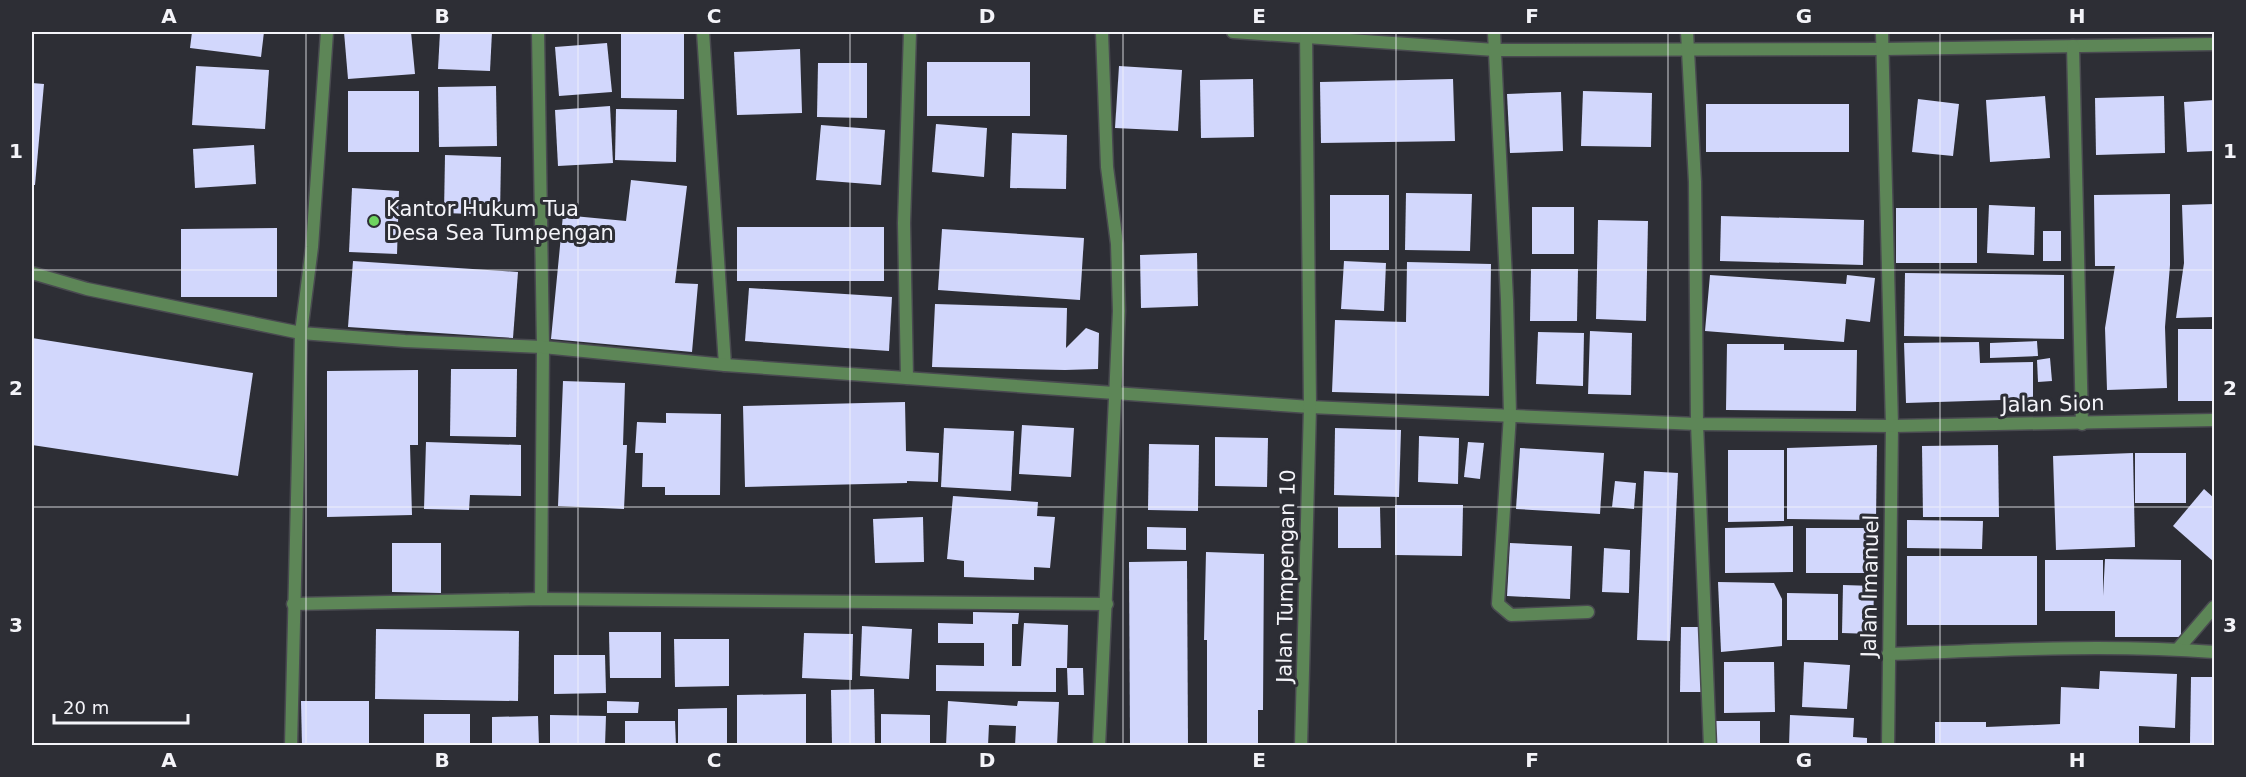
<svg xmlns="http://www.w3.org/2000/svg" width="2246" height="777" viewBox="0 0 2246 777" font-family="'DejaVu Sans',sans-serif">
<rect width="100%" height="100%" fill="#2d2e35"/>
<g fill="#d2d7fc">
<polygon points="192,32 264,32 261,57 190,48"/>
<polygon points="344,32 411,32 415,74 348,79"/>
<polygon points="440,32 492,32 490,71 438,69"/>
<polygon points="621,33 684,34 684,99 621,98"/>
<polygon points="607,43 612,92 559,96 555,47"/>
<polygon points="800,49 802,113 737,115 734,52"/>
<rect x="927" y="62" width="103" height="54"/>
<polygon points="818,63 867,63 867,118 817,117"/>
<polygon points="196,66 269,70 265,129 192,125"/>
<polygon points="1119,66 1182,70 1178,131 1115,128"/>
<polygon points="1253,79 1254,137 1201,138 1200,80"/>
<polygon points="1453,79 1455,141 1321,143 1320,82"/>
<polygon points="32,83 44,84 35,185 32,185"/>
<polygon points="496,86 497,146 439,147 438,87"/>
<rect x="348" y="91" width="71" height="61"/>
<polygon points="1583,91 1652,93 1651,147 1581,146"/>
<polygon points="1561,92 1563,151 1510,153 1507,94"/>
<polygon points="2045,96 2050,158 1990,162 1986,100"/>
<polygon points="2164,96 2165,153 2096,155 2095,98"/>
<polygon points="1918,99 1959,104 1953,156 1912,152"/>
<polygon points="2214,100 2214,151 2187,152 2184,102"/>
<rect x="1706" y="104" width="143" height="48"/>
<polygon points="610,106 613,163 558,166 555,110"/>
<polygon points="616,109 677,110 676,162 615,160"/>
<polygon points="936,124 987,128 984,177 932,172"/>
<polygon points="821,125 885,130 881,185 816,180"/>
<polygon points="1012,133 1067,135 1066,189 1010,188"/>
<polygon points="254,145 256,184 195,188 193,149"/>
<polygon points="445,155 501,157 500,215 444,213"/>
<polygon points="631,180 687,186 675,283 698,284 692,352 551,339 563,215 626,221"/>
<polygon points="352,188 399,191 397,254 349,252"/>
<polygon points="1406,193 1472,194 1470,251 1405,250"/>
<polygon points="2170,194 2170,265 2165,327 2167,388 2107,390 2105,328 2115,266 2095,266 2094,195"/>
<rect x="1330" y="195" width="59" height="55"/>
<polygon points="2214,204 2214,317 2176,318 2184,263 2182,205"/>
<polygon points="1989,205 2035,207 2034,255 1987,253"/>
<rect x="1532" y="207" width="42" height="47"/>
<rect x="1896" y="208" width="81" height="55"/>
<polygon points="1721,216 1864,220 1863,265 1720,261"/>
<polygon points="1598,220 1648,221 1646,321 1596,319"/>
<rect x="737" y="227" width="147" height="54"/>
<polygon points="277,228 277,297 181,297 181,229"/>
<polygon points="942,229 1084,238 1080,300 938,290"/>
<rect x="2043" y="231" width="18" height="30"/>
<polygon points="1197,253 1198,306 1141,308 1140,255"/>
<polygon points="353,261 518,272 513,338 348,327"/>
<polygon points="1344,261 1386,263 1384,311 1341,309"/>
<polygon points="1407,262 1491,264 1489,396 1332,392 1335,320 1406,322"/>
<polygon points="1531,269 1578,269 1577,321 1530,321"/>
<polygon points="1905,273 2064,275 2064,339 1904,336"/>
<polygon points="1710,275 1846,284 1847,275 1875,278 1870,322 1846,319 1844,342 1705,331"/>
<polygon points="749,288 892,297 889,351 745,341"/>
<polygon points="935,304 1067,308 1066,348 1086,328 1099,333 1098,369 1065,370 932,367"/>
<rect x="2178" y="329" width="36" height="72"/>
<polygon points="1590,331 1632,333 1631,395 1588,394"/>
<polygon points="1538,332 1584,333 1583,386 1536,384"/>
<polygon points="32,338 253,373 238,476 32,445"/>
<polygon points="2037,341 2038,356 1990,358 1990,343"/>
<polygon points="1979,342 1980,363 2033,362 2033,399 1906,403 1904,343"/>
<polygon points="1727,344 1784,344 1784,350 1857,350 1856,411 1726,410"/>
<polygon points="2050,358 2052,381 2038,382 2037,360"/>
<polygon points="451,369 517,369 516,437 450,436"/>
<polygon points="418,370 418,445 410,445 412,515 327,517 327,371"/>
<polygon points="563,381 625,383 623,445 627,445 624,509 558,506"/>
<polygon points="905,402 906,451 939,453 938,482 907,481 907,483 745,487 743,406"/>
<polygon points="666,413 721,414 720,495 665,495 665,487 642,487 643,453 635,453 637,422 666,423"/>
<polygon points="1022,425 1074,428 1071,477 1019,474"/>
<polygon points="944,428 1014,431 1011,491 941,487"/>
<polygon points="1335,428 1401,430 1399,497 1334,495"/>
<polygon points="1419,436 1459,438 1458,484 1418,482"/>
<polygon points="1215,437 1268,438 1267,487 1215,486"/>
<polygon points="426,442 521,445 521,496 470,495 469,510 424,509"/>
<polygon points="1468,442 1484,443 1480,479 1464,477"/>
<polygon points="1149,444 1199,445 1198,511 1148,510"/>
<polygon points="1877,445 1876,520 1787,519 1787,448"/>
<polygon points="1998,445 1999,517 1923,517 1922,446"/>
<polygon points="1520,448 1604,453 1600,514 1516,509"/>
<polygon points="1728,450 1784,450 1784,521 1728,522"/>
<polygon points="2133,453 2135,547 2056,550 2053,456"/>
<rect x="2135" y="453" width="51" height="50"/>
<polygon points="1644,471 1678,473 1670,641 1637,640"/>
<polygon points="1615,481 1636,483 1634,509 1612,507"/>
<polygon points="2204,489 2214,498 2214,562 2173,526"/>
<polygon points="953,496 1038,502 1037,516 1055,517 1050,568 1034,567 1034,580 964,577 964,561 947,559"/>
<polygon points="1395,505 1463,505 1462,556 1395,555"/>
<polygon points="1338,507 1380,507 1381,548 1338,548"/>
<polygon points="923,517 924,562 875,563 873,519"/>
<polygon points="1907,520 1983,521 1982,549 1907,548"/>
<polygon points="1793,526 1793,572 1725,573 1725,528"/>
<polygon points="1147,527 1186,528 1186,550 1147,549"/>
<rect x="1806" y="528" width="61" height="45"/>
<polygon points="392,543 441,543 441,593 392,592"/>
<polygon points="1510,543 1572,546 1570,599 1507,596"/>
<polygon points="1604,548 1630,550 1629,593 1602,592"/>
<polygon points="1206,552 1264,554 1263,710 1258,710 1258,746 1207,746 1207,640 1204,640"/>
<rect x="1907" y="556" width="130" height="69"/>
<polygon points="2105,559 2181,560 2181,637 2115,637 2115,611 2045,611 2045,560 2103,560 2103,596"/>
<polygon points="1187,561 1188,746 1130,746 1129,562"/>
<polygon points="1718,582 1774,583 1782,599 1782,646 1721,652"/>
<polygon points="1843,585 1874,586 1873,634 1842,633"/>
<polygon points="1787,593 1838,594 1838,640 1787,640"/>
<polygon points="973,612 1019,613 1018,624 1012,624 1012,666 1021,666 1024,623 1068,625 1067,668 1056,668 1056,692 936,691 936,665 984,666 984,643 938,643 938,623 973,624"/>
<polygon points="862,626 912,629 909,679 860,676"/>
<polygon points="1681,627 1702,627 1701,692 1680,692"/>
<polygon points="376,629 519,631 518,701 375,699"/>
<polygon points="609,632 661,632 661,678 610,678"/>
<polygon points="804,633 853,634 852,680 802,678"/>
<polygon points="674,639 729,639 729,686 675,687"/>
<polygon points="554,655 605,655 606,693 554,694"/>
<polygon points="1724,662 1774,662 1775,712 1724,713"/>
<polygon points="1804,662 1850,665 1847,709 1802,707"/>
<polygon points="1067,668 1083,668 1084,695 1068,695"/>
<polygon points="2100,671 2177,674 2175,728 2139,726 2139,746 1935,746 1935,722 1986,722 1986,727 2060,724 2061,687 2099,689"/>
<polygon points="2191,677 2214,677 2214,743 2190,743"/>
<polygon points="874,689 875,746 832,746 831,690"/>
<polygon points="806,694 806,746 737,746 737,695"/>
<polygon points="301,701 369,701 369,746 302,746"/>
<polygon points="607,701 639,702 638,713 607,713"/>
<polygon points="948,701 1017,706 1018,701 1059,702 1057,746 1015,746 1016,726 989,725 988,746 946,746"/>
<polygon points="727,708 727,746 678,746 678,709"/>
<rect x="424" y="714" width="46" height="32"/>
<polygon points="881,714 930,715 930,746 881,746"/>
<polygon points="550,715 606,716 605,746 550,746"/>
<polygon points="1790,715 1854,718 1853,737 1867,738 1867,746 1789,746"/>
<polygon points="538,716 539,746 492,746 492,717"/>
<polygon points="625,721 675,721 676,746 625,746"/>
<rect x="1716" y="721" width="44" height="25"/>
</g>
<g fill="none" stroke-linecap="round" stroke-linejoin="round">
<g stroke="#494a50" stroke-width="15">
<g id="minor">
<polyline points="538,32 543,347 541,599"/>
<polyline points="703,32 725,365"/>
<polyline points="1233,32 1495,50 1884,49 2214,44"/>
<polyline points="1494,32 1507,300 1510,414 1498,604 1511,615 1588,612"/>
<polyline points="1687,32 1695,182 1697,424 1710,746"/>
<polyline points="1882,32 1892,426 1888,746"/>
<polyline points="2073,46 2082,424"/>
<polyline points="32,273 87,289 301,333 405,341 543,347 725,365 1310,407 1697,424 1892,426 2214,420"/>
<polyline points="907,378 904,223 910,32"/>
<polyline points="293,604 541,599 1107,604"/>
<polyline points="2178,649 2214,607"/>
<path d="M1888,654C1997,650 2106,644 2214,652"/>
<polyline points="291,746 301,333 312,247 327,32"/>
<polyline points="1099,746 1119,311 1117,244 1107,167 1102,32"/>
<polyline points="1301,746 1310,407 1306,32"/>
</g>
</g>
<use href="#minor" stroke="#5d8657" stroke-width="12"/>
</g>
<path fill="none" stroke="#f4f4f9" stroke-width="1.5" stroke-opacity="0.55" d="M306,32V746M578,32V746M850,32V746M1123,32V746M1396,32V746M1668,32V746M1940,32V746M32,270H2214M32,507H2214"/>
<circle fill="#6ed360" stroke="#2d2e35" stroke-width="2" cx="374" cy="221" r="6"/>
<g text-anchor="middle" stroke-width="6" stroke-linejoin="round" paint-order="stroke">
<g font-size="21" fill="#f4f4f9" stroke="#2d2e35" text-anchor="start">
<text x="386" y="216">Kantor Hukum Tua<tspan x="386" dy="24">Desa Sea Tumpengan</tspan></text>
</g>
<g font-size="21" fill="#f4f4f9" stroke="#2d2e35">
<text transform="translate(2053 404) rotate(-1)" y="7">Jalan Sion</text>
<text transform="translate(1286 576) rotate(-89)" y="7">Jalan Tumpengan 10</text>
<text transform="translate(1870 586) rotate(-89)" y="7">Jalan Imanuel</text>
</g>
</g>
<rect width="2246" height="777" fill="none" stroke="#2d2e35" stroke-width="66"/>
<path d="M54 714v9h134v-9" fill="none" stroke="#f4f4f9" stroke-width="3"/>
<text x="63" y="714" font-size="18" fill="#f4f4f9" stroke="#2d2e35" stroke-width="4.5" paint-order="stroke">20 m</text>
<rect x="33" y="33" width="2180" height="711" fill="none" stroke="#f4f4f9" stroke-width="2"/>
<g font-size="20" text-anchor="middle" font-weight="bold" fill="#f4f4f9">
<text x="169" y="23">A</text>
<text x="442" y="23">B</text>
<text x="714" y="23">C</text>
<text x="987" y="23">D</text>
<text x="1259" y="23">E</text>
<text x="1532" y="23">F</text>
<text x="1804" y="23">G</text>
<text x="2077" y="23">H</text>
<text x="16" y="158">1</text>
<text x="2230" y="158">1</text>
<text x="16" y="395">2</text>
<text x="2230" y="395">2</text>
<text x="16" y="632">3</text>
<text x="2230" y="632">3</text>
<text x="169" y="767">A</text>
<text x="442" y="767">B</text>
<text x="714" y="767">C</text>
<text x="987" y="767">D</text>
<text x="1259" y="767">E</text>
<text x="1532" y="767">F</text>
<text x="1804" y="767">G</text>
<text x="2077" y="767">H</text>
</g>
</svg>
